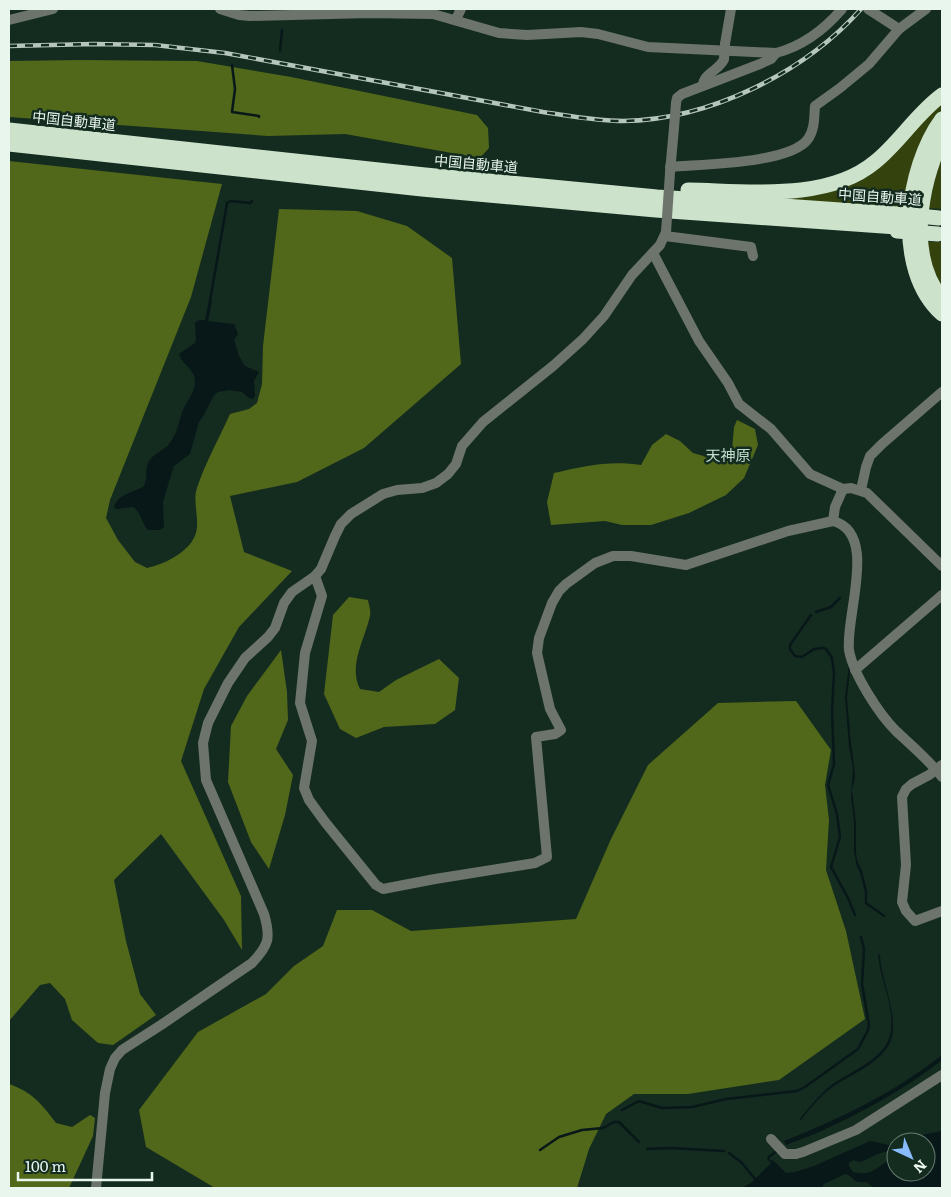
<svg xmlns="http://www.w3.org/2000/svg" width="951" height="1197" viewBox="0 0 951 1197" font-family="Literata,'Noto Sans JP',serif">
<rect width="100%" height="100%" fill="#142c20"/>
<g fill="#34430d">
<polygon points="942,100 942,113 907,207 787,200 759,195 835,188"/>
<polygon points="942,152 942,209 928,208"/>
<polygon points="927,242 942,242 942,290 932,266"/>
</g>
<g fill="#516719">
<polygon points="80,60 197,61 291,77 477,115 488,128 489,148 480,158 345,134 268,136 9,117 9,61"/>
<path d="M9,161L222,184L191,297L110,500L106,518L118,540L135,562L147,568C166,564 196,549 197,527C198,515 193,499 197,488C205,463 219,439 230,414L249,409L257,403L262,384L263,346L279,209L357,211L407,226L452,258L461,364L364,448L297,482L230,496L244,552L292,571L239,627L204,689L181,761L241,896L242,950L224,920L161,834L114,880L126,941L140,994L156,1015L113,1045L98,1043L72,1020L65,999L50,983L40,985L9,1021Z"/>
<path d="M737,420L755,429L758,445L744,478L726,495L689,513L651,525H622L605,521L551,525L547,502L554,473C583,466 611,460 641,465L652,445L666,434L680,441L693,453L714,459L732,450L734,427Z"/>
<path d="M349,597L368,600C369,605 371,611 370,616C365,639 348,665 360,689L379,692L396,680L439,659L459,678L455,710L435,724L384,727L356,738L340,729L324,694L333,615Z"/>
<polygon points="281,650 287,692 288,720 276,749 293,775 285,815 269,869 251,842 228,782 231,726 247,696"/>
<polygon points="796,701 831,750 825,785 829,820 826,870 846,931 865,1019 779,1080 688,1094 634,1094 606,1114 589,1149 577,1188 215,1188 146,1147 139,1110 198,1032 266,994 294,966 323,946 337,910 372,910 411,931 576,919 611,839 648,765 718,703"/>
<path d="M9,1084C32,1092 42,1104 56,1123L72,1127L90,1115L95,1118L93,1136L69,1188H9Z"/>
</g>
<g fill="#081718">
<path d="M209,300L212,301L208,321L234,324L238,334L234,340L239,356L243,363L245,366L259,372L254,381L255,396L253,399L249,398L242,392L229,390L218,392L214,395L205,413L199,422L190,454L174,466L172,472L163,502L164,527L160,530H148C141,523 143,515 133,507L116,509L114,507C118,494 132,493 143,487C149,478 144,469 149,461C153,454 163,451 169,444C176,435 178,426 181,416C184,403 196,393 195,380C194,368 181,364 179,354L195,343L196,339L195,323L199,320H205Z"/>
<path d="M843,642H845L852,671L907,747C895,742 856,685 850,670L847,698L851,744L854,765L855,777L852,790L856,824V852L857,860L863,873L861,874L857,867L854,852V821L851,796L853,768L849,746L845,697L849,665Z"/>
<path d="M878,954L880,955C881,979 894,1002 893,1030C892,1060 852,1073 831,1088C820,1096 809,1110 800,1121L799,1120C808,1109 819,1095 830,1086C850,1071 888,1059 891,1030C894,1004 880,980 878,954Z"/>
<path d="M942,1055V1060C904,1090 859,1114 815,1134C805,1138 795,1141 786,1145L784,1141C840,1119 895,1092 942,1055Z"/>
<path d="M942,1131V1188L873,1187L866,1182C852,1184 856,1177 845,1174L824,1184L822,1188H741L751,1183L771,1163L767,1159L769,1155V1159L772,1161L773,1160L786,1173L795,1172L814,1166L870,1141L889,1145L896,1144V1151C881,1150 873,1157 860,1162L853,1160L849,1163V1166L853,1172C874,1178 877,1164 896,1157V1172H926V1142H906L926,1134Z"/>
</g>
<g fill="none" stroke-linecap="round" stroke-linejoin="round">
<g stroke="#081718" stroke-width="2.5">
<polyline points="280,51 282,30"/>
<polyline points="232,65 235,89 232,112 259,116 259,117"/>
<polyline points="210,301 227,203 231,201 250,203 252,201"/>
<polyline points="816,612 831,607 840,598"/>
<polyline points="811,615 790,645 790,649 795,656 802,657 814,649 823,648 826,649 832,658 834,673 832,711 834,764 828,785 837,814 840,837 831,867 848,898 855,915"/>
<polyline points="861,872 866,891 866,903 884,916"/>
<polyline points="622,1110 639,1101 662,1108 692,1107 726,1099 797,1091 805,1087 858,1049 868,1030 869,1025 862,984 864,949 861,937"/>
<polyline points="647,1149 669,1148 724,1151"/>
<polyline points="540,1150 559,1137 582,1130 603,1128 614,1122 619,1122 639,1142"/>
<polyline points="729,1153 741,1162 756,1180"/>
<polyline points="769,1157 778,1150"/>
</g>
<g stroke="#6c746b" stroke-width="10">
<path d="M220,9L239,15L250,16L368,13L433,14L499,33L527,35L581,32L598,34L648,47L776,53C803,46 824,30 842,9"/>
<polyline points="868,9 899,29"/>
<polyline points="456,19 461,9"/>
<polyline points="9,20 53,9"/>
<polyline points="725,44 731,9"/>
<path d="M703,85C704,73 720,70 724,59"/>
<polyline points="676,103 677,98 682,94 760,64 771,59 776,53"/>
<path d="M670,167C701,164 790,164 808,139C815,129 814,117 815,106L840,88L869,64L899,29L926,9"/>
<polyline points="670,172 674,128"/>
<polyline points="665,236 751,247 753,256"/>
<polyline points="653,253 699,341 728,383 739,404 771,429 810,474 843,489 851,488 867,493 942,566"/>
<polyline points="861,490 866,467 870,456 882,444 942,392"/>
<polyline points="833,521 835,507 843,489"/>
<path d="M315,576L322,596L305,653L300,703L312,741L304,788L309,800L325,822L376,885L383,889L435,879L535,863L547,857L536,737L555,734L561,730L550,709L537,653L539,638L552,603L559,591L566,584L595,563L613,556H631L686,565L788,531L833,521C879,533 845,616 849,650C853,674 879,714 896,731C912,746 929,760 942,777"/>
<polyline points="855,670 942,595"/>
<polyline points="942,765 929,775 912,784 906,789 902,797 906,865 902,902 906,911 915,921 942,911"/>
<polyline points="771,1139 785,1154 796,1154 803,1152 856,1130 942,1075"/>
<path d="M96,1188L105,1093L110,1069L115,1058L122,1050L161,1025L252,963C269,945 271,938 264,914L206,780L203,743L208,723L228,683L245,658L268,637L275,628L284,603L292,592L315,576L321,569L335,536L341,524L351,514L383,494L397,490L422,488L436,483L448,474L456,464L462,446L483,422L553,366L583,339L604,316L632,275L660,245L666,232"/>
</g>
<g stroke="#cde2cb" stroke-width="15">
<path d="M942,119C906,168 892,269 942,314"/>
<polyline points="9,130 425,175 657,197 898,214"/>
<path d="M942,138C921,185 906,255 942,299"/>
<polyline points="9,144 422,189 656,210 897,227"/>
<path d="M688,190C747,191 827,202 875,162C900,142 916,114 942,95"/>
</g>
<g stroke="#b5c6bd" stroke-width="4.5">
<path id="rail" d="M9,46L94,44L155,45L225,53L543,112C570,116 596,121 623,121C709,120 804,73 861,9"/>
</g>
<use href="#rail" stroke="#142c20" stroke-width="2.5" stroke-dasharray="8" stroke-linecap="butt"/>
<g stroke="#6c746b" stroke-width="10">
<polyline points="724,59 725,44"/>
<polyline points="674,128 676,103"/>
<polyline points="666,232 670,173"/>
</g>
<g stroke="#cde2cb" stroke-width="15">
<polyline points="898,214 939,218"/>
<polyline points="897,231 938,234"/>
</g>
</g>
<g text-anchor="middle" stroke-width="5" stroke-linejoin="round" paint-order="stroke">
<g font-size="14" fill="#e8f6ee" stroke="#142c20">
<text transform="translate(74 121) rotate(6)" y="5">中国自動車道</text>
<text transform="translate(476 164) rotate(5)" y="5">中国自動車道</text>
<text transform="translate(880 197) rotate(4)" y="5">中国自動車道</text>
</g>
<g font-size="15" fill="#c1dece" stroke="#142c20">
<text x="728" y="461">天神原</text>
</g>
</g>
<rect width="951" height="1197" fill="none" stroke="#e8f6ee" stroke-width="20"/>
<g transform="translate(911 1157) rotate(136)"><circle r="24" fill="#142c20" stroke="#697d72"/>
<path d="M0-4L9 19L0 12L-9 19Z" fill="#87bbfb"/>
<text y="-8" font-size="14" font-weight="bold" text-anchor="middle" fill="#e8f6ee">N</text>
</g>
<path d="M18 1172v8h134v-8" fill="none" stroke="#e8f6ee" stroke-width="2.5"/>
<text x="25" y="1172" font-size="15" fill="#e8f6ee" stroke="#142c20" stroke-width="4" paint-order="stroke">100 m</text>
</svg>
